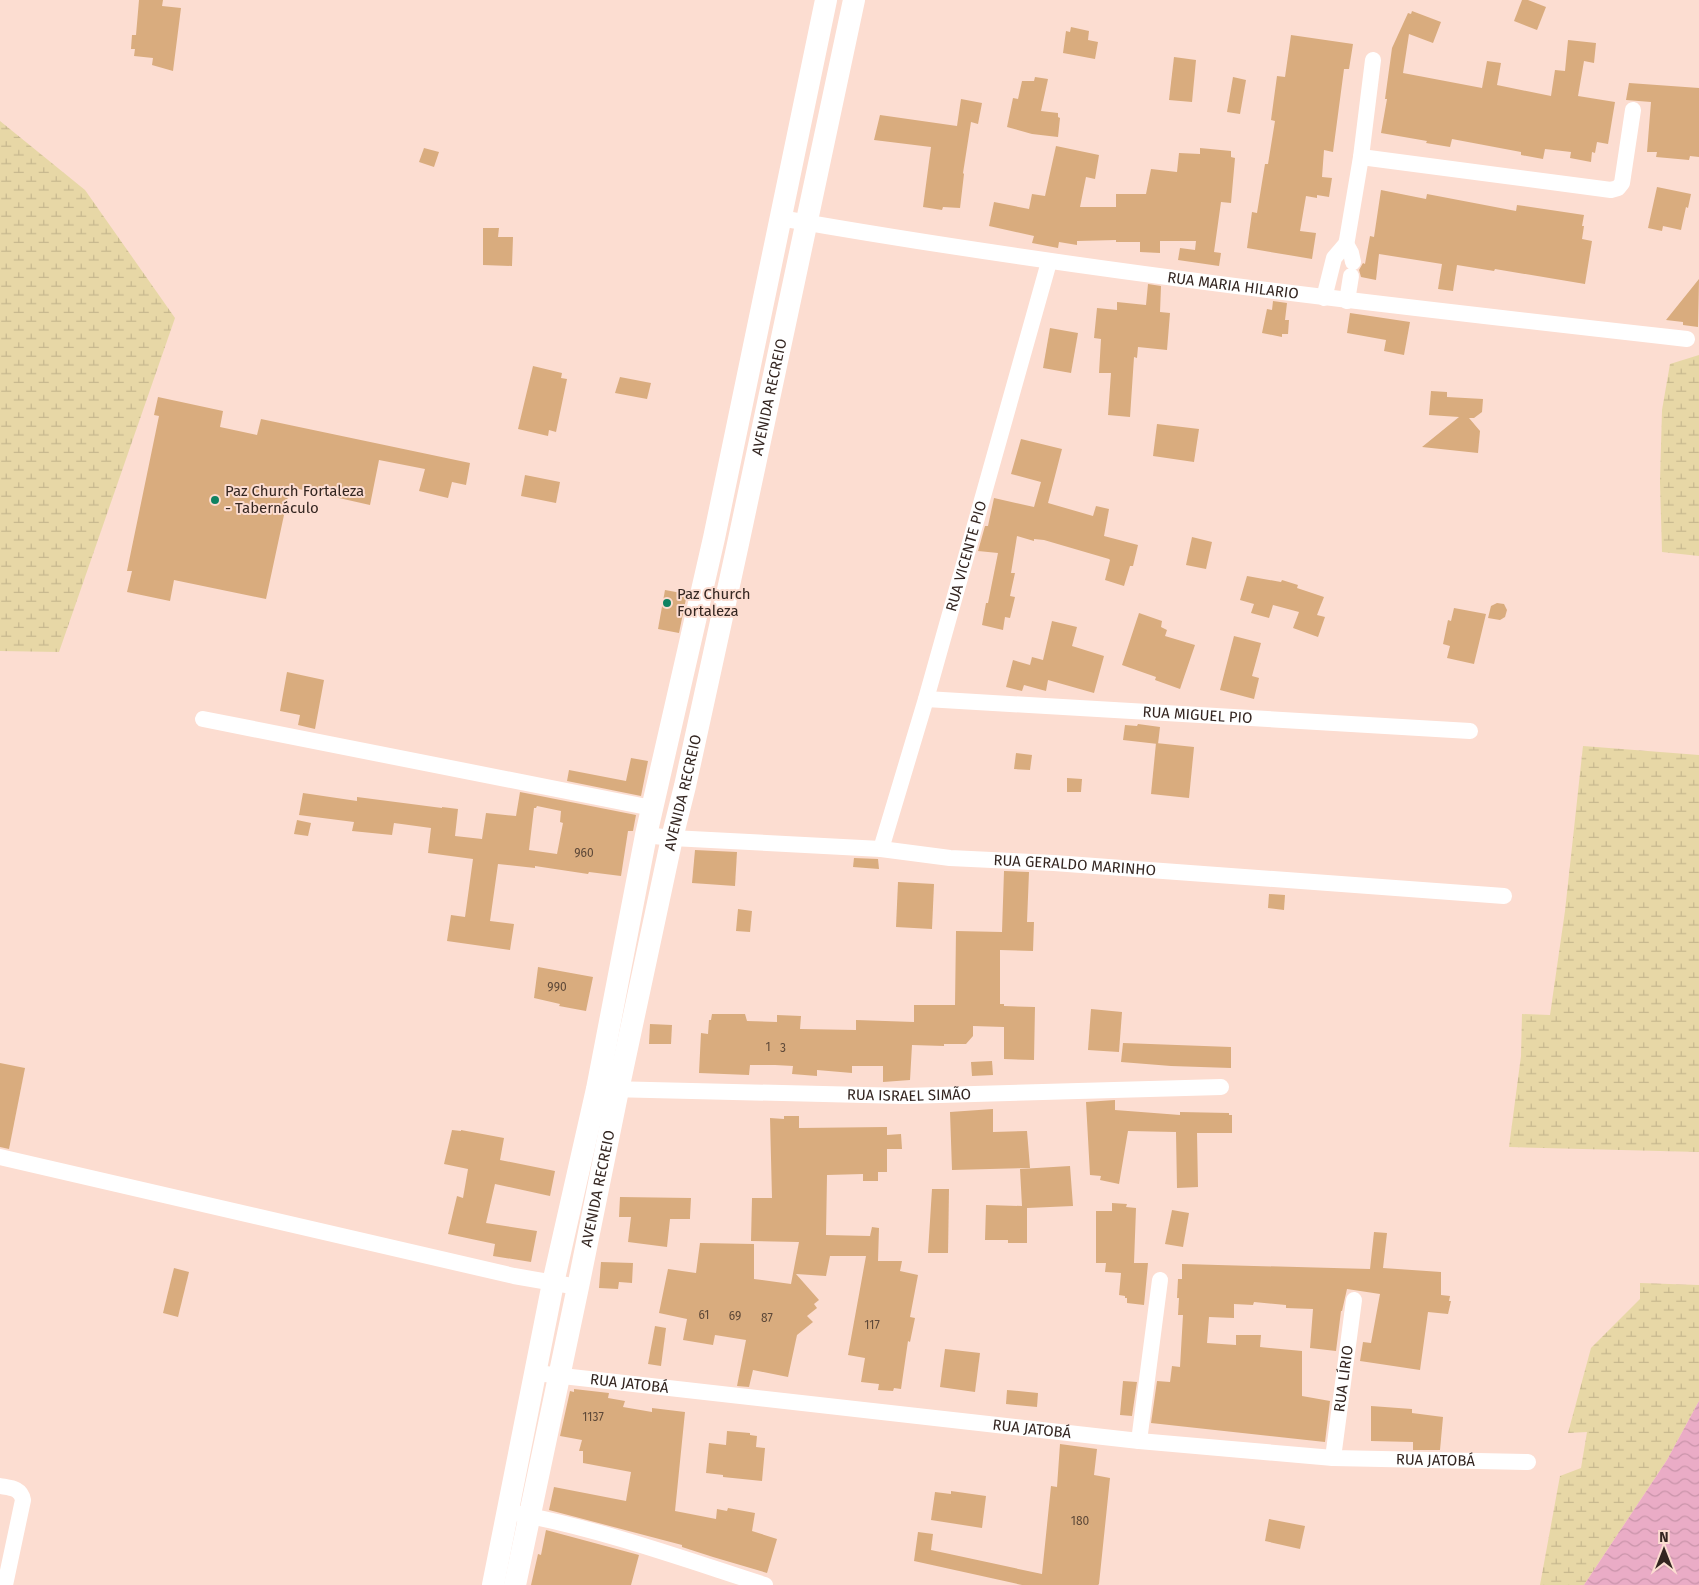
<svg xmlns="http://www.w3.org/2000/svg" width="1699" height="1585" viewBox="0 0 1699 1585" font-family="'Fira Sans',sans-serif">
<defs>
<pattern id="wetland-marsh" width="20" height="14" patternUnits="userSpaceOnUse" patternTransform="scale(1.25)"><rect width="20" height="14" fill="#e7d7a6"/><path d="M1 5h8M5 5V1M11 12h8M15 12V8" fill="none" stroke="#c7b88f"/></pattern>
<pattern id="water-waves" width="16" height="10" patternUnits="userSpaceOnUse" patternTransform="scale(1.25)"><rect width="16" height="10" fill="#eaacc6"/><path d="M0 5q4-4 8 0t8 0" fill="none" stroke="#c994aa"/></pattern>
</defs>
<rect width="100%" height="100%" fill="#fcddd1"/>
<g fill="url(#wetland-marsh)">
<polygon points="0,121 85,190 175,318 59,652 0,651"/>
<polygon points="1699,355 1699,556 1662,552 1660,482 1662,410 1670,364"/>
<polygon points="1583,746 1699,755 1699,1152 1509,1147 1521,1056 1522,1014 1550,1015 1565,911"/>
<polygon points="1640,1283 1699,1285 1699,1401 1667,1460 1584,1585 1540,1585 1560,1476 1581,1468 1587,1432 1568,1433 1591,1348 1640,1299"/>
</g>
<polygon fill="url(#water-waves)" points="1699,1401 1699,1585 1584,1585 1667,1460"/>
<g fill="#d9ac7e" fill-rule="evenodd">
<polygon points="139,0 163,0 162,6 181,8 173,71 152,65 153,58 134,56 135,49 131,49 132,35 136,35"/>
<polygon points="1522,0 1528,0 1546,7 1537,30 1514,21"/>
<polygon points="1412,11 1441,22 1433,43 1409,34 1403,73 1482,88 1487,61 1501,63 1497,85 1551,96 1555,70 1565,71 1568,40 1596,43 1594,63 1584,61 1578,96 1615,102 1608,144 1597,142 1595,153 1592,152 1591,162 1570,158 1571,152 1545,149 1543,159 1521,155 1521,152 1452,139 1450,147 1426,143 1427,141 1381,133 1387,99 1385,99 1392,48 1408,13 1411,14"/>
<polygon points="1071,27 1089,31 1088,40 1098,42 1095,59 1063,53 1066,31 1070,32"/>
<polygon points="1291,35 1353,44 1349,69 1344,69 1333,152 1324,150 1322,177 1332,178 1329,197 1317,195 1317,198 1306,196 1300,231 1316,233 1312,259 1247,248 1252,212 1257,213 1265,164 1268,164 1275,121 1271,120 1277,76 1285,77"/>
<polygon points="1174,57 1196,60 1192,102 1169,100"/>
<polygon points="1035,77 1048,79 1041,111 1058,113 1058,117 1060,118 1058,137 1032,134 1007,127 1013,98 1018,99 1022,81 1034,81"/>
<polygon points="1233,77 1246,80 1240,114 1227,112"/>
<polygon points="1629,83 1699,88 1699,157 1690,156 1689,160 1656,157 1657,152 1647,152 1651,102 1626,100"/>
<polygon points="961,99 982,103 978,124 971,122 963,173 964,174 960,208 943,207 942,210 923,207 931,147 874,140 880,115 957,126"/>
<polygon points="1056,146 1099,155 1095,179 1086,177 1080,207 1116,207 1116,194 1146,194 1151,169 1177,172 1179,153 1200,154 1200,148 1231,151 1231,157 1235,158 1231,203 1221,202 1214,252 1221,253 1219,266 1178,260 1180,248 1195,250 1196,241 1160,241 1160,253 1140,252 1140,242 1116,242 1116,240 1077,241 1077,245 1059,242 1058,248 1032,243 1034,236 989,226 994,202 1029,209 1032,194 1045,196"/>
<polygon points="424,148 439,152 434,167 419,162"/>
<polygon points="1657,187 1691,194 1688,208 1686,207 1681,230 1663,226 1662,231 1648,228"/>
<polygon points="1381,190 1426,199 1427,194 1516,211 1517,205 1584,215 1582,226 1584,226 1582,239 1592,241 1585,284 1495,269 1494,271 1457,265 1453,291 1438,289 1442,264 1379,254 1376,280 1361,277 1359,270 1363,263 1365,264 1370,236 1374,237"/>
<polygon points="483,228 499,228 498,237 513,237 512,266 483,265"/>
<polygon points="1699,279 1698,327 1683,325 1683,322 1666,320"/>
<polygon points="1148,284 1161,286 1160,312 1170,313 1167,350 1138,347 1137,358 1134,357 1130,417 1108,415 1111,373 1099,373 1101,339 1094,338 1097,308 1117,310 1117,302 1146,305"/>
<polygon points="1273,301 1287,303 1285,320 1289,320 1288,334 1282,334 1282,337 1262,333 1267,309 1272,310"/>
<polygon points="1350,313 1410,322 1404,355 1384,351 1386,340 1347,333"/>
<polygon points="1050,328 1078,333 1071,373 1043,368"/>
<polygon points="533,366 562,373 561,378 567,379 556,432 549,430 548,436 518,429"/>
<polygon points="620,377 651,383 647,399 615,393"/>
<polygon points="1431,391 1447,392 1447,397 1483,399 1482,412 1474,418 1469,418 1480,431 1478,453 1422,447 1459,417 1429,415"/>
<polygon points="158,397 223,411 220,427 257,435 261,419 470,463 466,485 452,482 448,498 419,491 425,469 379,460 370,505 290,487 266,599 174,580 170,601 127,592 132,571 127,571 159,416 154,415"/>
<polygon points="1157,424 1199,429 1194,462 1153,456"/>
<polygon points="1021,439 1062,449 1048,503 1093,516 1096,506 1109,509 1104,536 1138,545 1133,566 1130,566 1124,586 1105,580 1110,560 1109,559 1044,540 1034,539 1034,541 1017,536 1011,573 1015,573 1010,596 1015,597 1010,618 1005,617 1003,630 982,625 986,603 988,603 998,553 978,551 985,526 988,526 994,498 1034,507 1041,482 1011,474"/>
<polygon points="525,475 560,482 556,503 521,496"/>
<polygon points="1192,537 1212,542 1206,569 1186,565"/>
<polygon points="1247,576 1281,582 1282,580 1298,585 1297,588 1324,597 1317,615 1325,617 1318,637 1293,628 1299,612 1273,605 1269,618 1251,613 1254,604 1240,600"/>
<polygon points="665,590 687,594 679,633 658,629"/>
<polygon points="1497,603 1504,604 1507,610 1505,617 1500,620 1488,618 1491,606"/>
<polygon points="1454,608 1486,614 1474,664 1447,658 1450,646 1443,644 1448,620 1451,621"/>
<polygon points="1139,613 1162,621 1161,627 1167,630 1165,636 1195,645 1180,689 1155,680 1156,677 1122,665"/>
<polygon points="1052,621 1077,627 1072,646 1104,656 1094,693 1048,680 1046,691 1024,685 1022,691 1006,687 1013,660 1030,665 1032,657 1043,660"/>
<polygon points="1234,636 1261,643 1252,676 1259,678 1254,699 1220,690"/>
<polygon points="287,672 324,680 315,729 298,725 300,715 280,711"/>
<polygon points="1138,724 1160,727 1158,744 1123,740 1125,725 1137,726"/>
<polygon points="1156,743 1194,747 1189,798 1151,794"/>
<polygon points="1016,753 1032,755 1030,770 1014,769"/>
<polygon points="631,758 648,761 641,796 567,781 569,770 626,781"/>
<polygon points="1067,778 1082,779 1081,792 1067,792"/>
<path d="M520,792L636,815L633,831H628L621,876L589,872L588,874L535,866V868L498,864L490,921L514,924L510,950L447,941L451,915L465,917L473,859L428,853L431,828L394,823L392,835L352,831L354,822L299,815L303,793L357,801V797L442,808V807L458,809L455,836L482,839L486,813L516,816ZM537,806L561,811L560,822L563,823L557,854L529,850L534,808H536Z"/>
<polygon points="297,820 311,823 308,836 294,834"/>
<polygon points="695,850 737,852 735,886 692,883"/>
<polygon points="854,858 878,859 879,869 853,867"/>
<polygon points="1004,871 1029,872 1027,922 1034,922 1033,951 1000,950 1000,1004 1004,1004 1004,1006 1035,1007 1034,1060 1004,1059 1004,1027 973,1026 973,1036 966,1044 944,1044 944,1046 912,1045 910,1080 883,1082 883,1066 852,1066 852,1073 817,1070 817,1076 792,1074 793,1066 775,1065 750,1065 749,1075 699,1073 701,1033 708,1034 709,1020 711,1020 712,1014 745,1014 747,1021 777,1022 777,1015 801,1016 800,1029 856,1030 856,1020 914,1022 914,1005 955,1005 956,931 1002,932"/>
<polygon points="898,882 934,884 932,929 896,927"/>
<polygon points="1269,894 1285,895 1284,910 1268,908"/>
<polygon points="738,909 752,911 750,932 736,931"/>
<polygon points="538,967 593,977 586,1011 559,1006 560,1004 534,998"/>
<polygon points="1091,1009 1122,1012 1119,1052 1088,1050"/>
<polygon points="650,1024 672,1025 671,1044 649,1044"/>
<polygon points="1123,1043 1231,1047 1231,1068 1171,1066 1121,1062"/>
<polygon points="992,1061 993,1075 972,1076 971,1062"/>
<polygon points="0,1063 25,1068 9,1149 0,1147"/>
<polygon points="1115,1100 1115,1110 1180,1115 1180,1112 1229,1113 1229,1115 1232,1115 1232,1133 1197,1133 1198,1187 1177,1188 1176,1132 1128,1131 1119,1184 1100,1180 1101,1176 1090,1175 1086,1102"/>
<polygon points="993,1109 993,1132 1027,1131 1030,1168 952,1170 950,1112"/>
<polygon points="784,1116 799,1116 799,1128 887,1127 887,1135 901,1134 902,1149 887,1149 887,1172 878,1172 878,1181 863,1181 863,1174 827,1175 826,1235 870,1236 872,1227 879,1228 878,1261 902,1261 900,1271 918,1275 910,1317 915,1318 910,1342 908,1341 901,1389 894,1388 893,1391 878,1390 879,1384 861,1382 865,1358 848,1355 866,1256 830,1256 826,1276 796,1274 819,1300 814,1304 817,1308 807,1316 813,1322 797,1335 788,1377 753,1370 749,1387 737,1386 746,1340 715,1335 713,1345 683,1340 687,1319 659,1313 668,1269 696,1273 700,1243 754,1244 754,1279 791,1284 799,1242 751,1241 752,1198 772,1198 770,1118 784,1119"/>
<polygon points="452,1130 461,1131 461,1130 504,1138 500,1160 555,1171 550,1196 495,1184 486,1223 537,1231 531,1262 493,1256 495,1244 448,1234 457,1196 463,1198 468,1169 444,1164"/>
<polygon points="1070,1166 1073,1206 1027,1208 1027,1243 1008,1243 1008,1240 985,1240 986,1205 1022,1206 1020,1169"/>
<polygon points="932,1189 949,1189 948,1253 928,1253"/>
<polygon points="620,1197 691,1198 690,1217 690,1219 670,1219 667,1247 628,1242 631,1217 619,1217"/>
<polygon points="1112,1203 1127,1204 1126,1207 1136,1208 1134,1263 1148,1263 1144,1305 1127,1303 1127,1298 1125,1298 1125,1296 1119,1295 1121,1273 1105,1272 1106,1263 1096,1263 1096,1211 1112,1211"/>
<polygon points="1172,1210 1189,1213 1183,1247 1165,1244"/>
<polygon points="1374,1232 1387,1233 1383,1268 1441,1272 1441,1295 1450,1296 1449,1301 1451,1301 1448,1314 1428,1312 1420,1370 1360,1361 1363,1342 1371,1343 1380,1294 1347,1289 1342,1311 1341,1311 1336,1351 1310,1348 1313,1309 1286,1308 1286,1305 1254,1302 1253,1305 1234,1304 1234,1318 1209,1317 1207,1343 1236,1345 1236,1335 1261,1335 1260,1347 1302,1351 1302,1396 1330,1401 1325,1442 1151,1423 1157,1381 1170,1382 1172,1366 1180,1367 1183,1315 1178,1315 1179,1298 1177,1298 1178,1279 1182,1279 1182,1264 1370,1269"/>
<polygon points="601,1262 633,1263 632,1283 619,1282 618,1289 599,1288"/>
<polygon points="174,1268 189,1272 178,1317 163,1313"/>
<polygon points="655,1326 666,1328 661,1366 648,1364"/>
<polygon points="945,1349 980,1353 975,1392 940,1387"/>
<polygon points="1123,1381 1137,1382 1132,1416 1120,1415"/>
<polygon points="574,1389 609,1393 608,1398 625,1401 623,1407 652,1412 652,1408 685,1412 675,1511 716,1519 717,1509 727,1511 728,1508 755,1513 752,1531 777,1539 767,1573 713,1557 682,1547 682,1545 549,1510 554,1487 626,1501 631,1472 583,1463 583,1451 579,1451 582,1440 560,1436 570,1391 574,1392"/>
<polygon points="1007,1390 1038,1393 1037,1407 1006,1404"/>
<polygon points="1371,1406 1412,1409 1412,1413 1443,1417 1440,1450 1413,1450 1413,1442 1371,1441"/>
<polygon points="727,1431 750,1433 750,1435 757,1436 756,1447 765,1448 762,1481 723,1477 723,1475 706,1473 709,1443 726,1445"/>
<polygon points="1060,1444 1097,1449 1094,1475 1110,1478 1099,1584 1098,1585 1022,1585 914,1561 918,1532 933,1534 931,1550 1042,1574 1051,1486 1057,1487"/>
<polygon points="951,1491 986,1496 982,1528 931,1520 935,1492 951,1494"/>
<polygon points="1269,1519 1305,1526 1300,1549 1265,1541"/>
<polygon points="546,1530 639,1555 631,1585 531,1585 538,1554 541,1555"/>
</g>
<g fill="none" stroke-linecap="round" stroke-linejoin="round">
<g stroke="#fff" stroke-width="16">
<polyline points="1361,157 1611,190 1618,188 1622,183 1633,110"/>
<path id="s1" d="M780,218C1081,271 1384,305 1687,339"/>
<polyline points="1346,244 1351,253 1353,262"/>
<polyline points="1324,298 1334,258 1346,244 1347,240 1361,157 1373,60"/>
<polyline points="1347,301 1351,276"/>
<path id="s2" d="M926,699L1470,731"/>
<polyline points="203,719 652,808"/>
<path id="s3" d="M646,835L672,838L881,849L950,858L1054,863L1504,896"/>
<path id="s4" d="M881,849L926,699L1049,262"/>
<path id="s5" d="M609,1089L905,1096L1221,1087"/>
<polyline points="0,1157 514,1276 578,1287"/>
<path id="s6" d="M536,1373L1139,1441L1333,1458L1528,1462"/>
<polyline points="1139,1441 1160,1280"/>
<path id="s7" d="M1333,1458L1354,1300"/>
<path d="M0,1486C11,1488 21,1488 23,1500L5,1585"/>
<path d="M520,1514C604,1530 684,1559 765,1585"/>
</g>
<g stroke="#fff" stroke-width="22">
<polyline points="493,1585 553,1283 597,1089 646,835 714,538 826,0"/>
<path id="s8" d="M515,1585L578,1287L618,1090L672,838L685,786L738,544L854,0"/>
</g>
</g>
<g fill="#0f8261" stroke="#fcddd1" stroke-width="2">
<circle cx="215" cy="500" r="5"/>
<circle cx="667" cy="603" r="5"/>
</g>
<g text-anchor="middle" stroke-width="4" stroke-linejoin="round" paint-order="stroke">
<g font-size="12" fill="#5d4838">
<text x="584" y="857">960</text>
<text x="557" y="991">990</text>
<text x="768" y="1051">1</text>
<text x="783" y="1052">3</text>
<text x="704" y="1319">61</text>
<text x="735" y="1320">69</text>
<text x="767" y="1322">87</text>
<text x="872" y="1329">117</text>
<text x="593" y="1421">1137</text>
<text x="1080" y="1525">180</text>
</g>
<g font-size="15" fill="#342621" stroke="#fcddd1">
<text dy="5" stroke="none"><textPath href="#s1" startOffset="458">RUA MARIA HILARIO</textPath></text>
<text dy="5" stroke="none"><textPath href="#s8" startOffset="1215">AVENIDA RECREIO</textPath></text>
<text dy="5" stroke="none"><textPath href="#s4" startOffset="305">RUA VICENTE PIO</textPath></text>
<text dy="5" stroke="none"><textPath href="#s2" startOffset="272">RUA MIGUEL PIO</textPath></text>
<text dy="5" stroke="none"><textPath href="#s8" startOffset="810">AVENIDA RECREIO</textPath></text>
<text dy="5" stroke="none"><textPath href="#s3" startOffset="430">RUA GERALDO MARINHO</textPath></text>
<text dy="5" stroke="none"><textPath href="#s5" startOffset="300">RUA ISRAEL SIMÃO</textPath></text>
<text dy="5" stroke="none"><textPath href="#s8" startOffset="405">AVENIDA RECREIO</textPath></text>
<text dy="5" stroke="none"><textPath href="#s7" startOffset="80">RUA LÍRIO</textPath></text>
<text dy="5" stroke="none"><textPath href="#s6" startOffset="94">RUA JATOBÁ</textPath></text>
<text dy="5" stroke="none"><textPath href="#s6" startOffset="499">RUA JATOBÁ</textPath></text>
<text dy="5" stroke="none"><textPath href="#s6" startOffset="904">RUA JATOBÁ</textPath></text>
</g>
<g font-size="15" fill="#342621" stroke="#fcddd1" text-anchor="start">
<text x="225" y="496">Paz Church Fortaleza<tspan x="225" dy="17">- Tabernáculo</tspan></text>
<text x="677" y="599">Paz Church<tspan x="677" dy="17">Fortaleza</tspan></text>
</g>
</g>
<g transform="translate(1664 1550)" stroke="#fcddd1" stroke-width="4" paint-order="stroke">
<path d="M0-4L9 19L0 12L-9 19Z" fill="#342621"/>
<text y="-8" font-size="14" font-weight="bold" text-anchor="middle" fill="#342621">N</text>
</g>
</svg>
